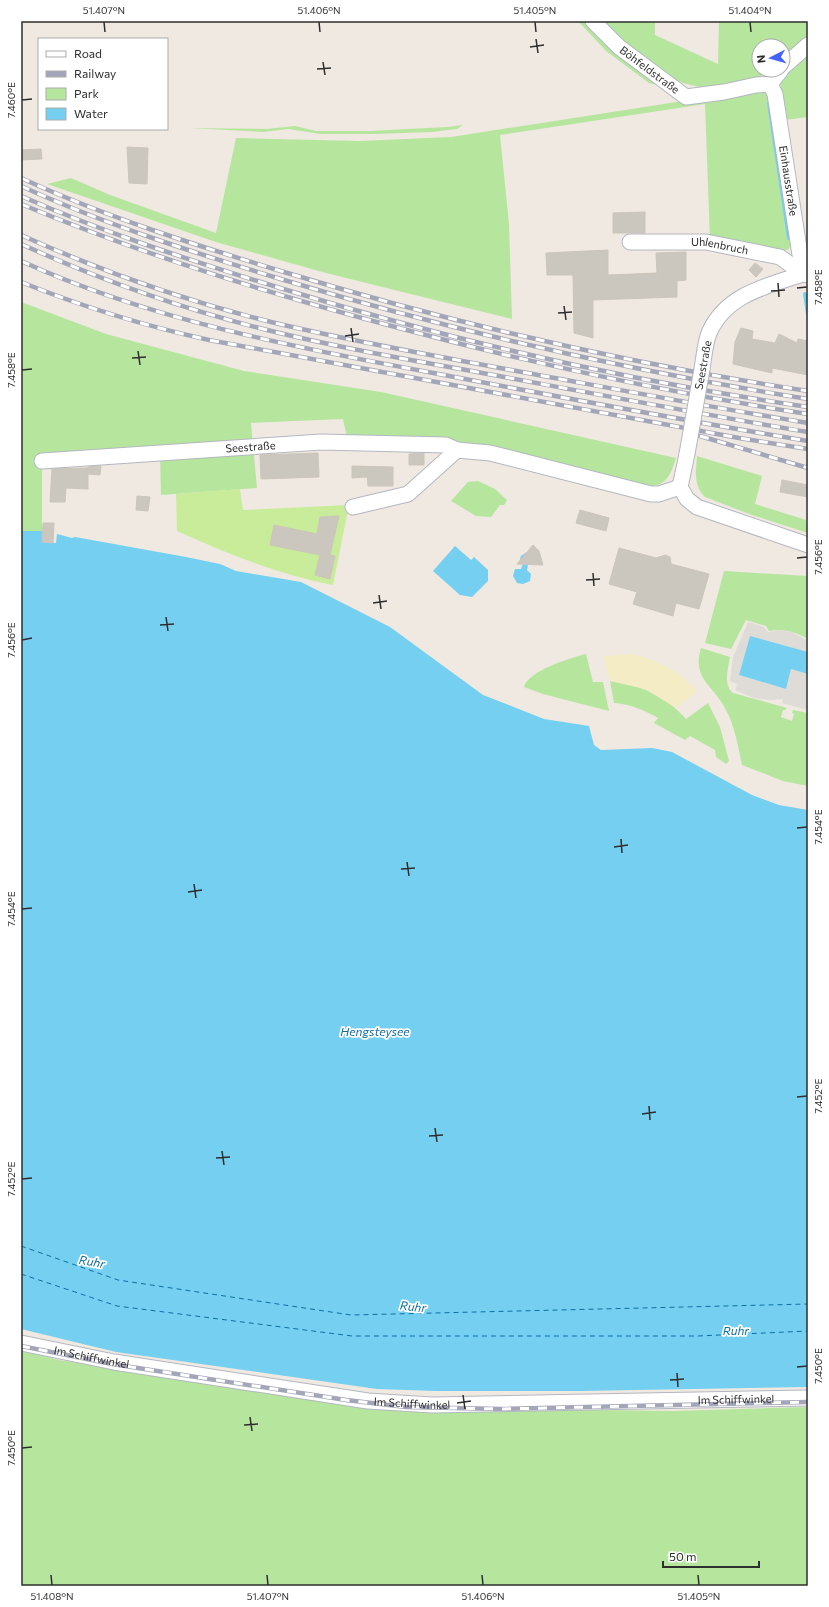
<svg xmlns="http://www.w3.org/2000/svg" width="829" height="1607" viewBox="0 0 829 1607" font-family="Commissioner,sans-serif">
<rect width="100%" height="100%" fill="#efe9e1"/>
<g fill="#b6e59e">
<polygon points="578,21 588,21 666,87 649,83 606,51"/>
<path d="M598,21H655V35L718,64L719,21H808V38L783,60V46H759V70H772C758,79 743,82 726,84C719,85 712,87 705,87C667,87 626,44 598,21Z"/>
<path d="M808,52V117L785,120C783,107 776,86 784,74C790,66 801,59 808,52Z"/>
<polygon points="760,89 768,93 791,243 789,249 782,252 710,240 705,104 500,135 509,224 512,319 326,273 216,242 47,184 71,178 110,195 216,233 236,138 360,141 451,137"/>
<polygon points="463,125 457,129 432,132 375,134 321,134 288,129 263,132 189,128 267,129 295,126 316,131 370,131 447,127"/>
<path d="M21,302L106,334L244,371L381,392L676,458C670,477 666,486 645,487L492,447L432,439L347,437L343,419L251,423L257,488L161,495L160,453L42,461V531H21Z"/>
<path d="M697,456L762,476L755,504L806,520L808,533L752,515L705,497C693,485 696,471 697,456Z"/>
<polygon points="478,481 495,489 507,500 504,505 500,505 491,517 476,516 451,501 468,482"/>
<path d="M724,571L808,576V639C795,632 785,628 769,631L766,626L746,620L731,649L705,643Z"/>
<path d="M701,648L730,657C728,668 723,685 733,693L787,708L785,710H783L781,717L792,721L794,714L792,713L793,710L808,713V786L783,781L742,765C738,746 735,727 726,710C715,686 691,679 701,648Z"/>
<path d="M586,654L593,682H603L609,711L543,694L524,687C529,670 571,658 586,654Z"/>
<path d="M610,681C640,685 665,695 686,719L708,703L720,727L729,761L726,764L716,757L715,750L690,736L685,740L654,723L658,718C644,710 630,704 614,703Z"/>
<polygon points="21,1350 59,1360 362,1407 674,1411 808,1407 808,1586 21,1586"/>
</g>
<path fill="#f3ecc5" d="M632,654C658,660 680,671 697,691L676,708L645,689L610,681L603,656Z"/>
<path fill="#c9ec9a" d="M240,489L243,510L349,505L333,585C279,575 226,553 177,531L176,494Z"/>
<polygon fill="#dfdcd8" points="748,622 764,627 768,632 780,630 792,632 808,641 808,652 750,636 739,675 786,689 791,669 808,674 808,710 782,703 783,699 771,700 754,698 735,690 737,684 730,681 733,657"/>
<g fill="#75cff0">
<polygon points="21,531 42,531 42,542 56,543 57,534 72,538 75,537 186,557 220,564 236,571 301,582 390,627 483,695 544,719 589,726 594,745 601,750 652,748 672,752 752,795 779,805 808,810 808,1387 581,1391 436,1391 377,1389 116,1352 21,1329"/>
<polygon points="455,546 471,560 474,557 488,570 488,581 472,597 460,595 433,571"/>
<polygon points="527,552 531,554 532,563 528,565 527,570 531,574 530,581 523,584 517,583 513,576 515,569 521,569 523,563 520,559 521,556"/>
<polygon points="750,636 808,652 808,674 791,669 786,689 739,675"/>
</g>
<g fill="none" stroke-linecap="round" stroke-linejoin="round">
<g stroke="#75cff0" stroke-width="4">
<polyline points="769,103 789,238"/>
<polyline points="805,294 808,314"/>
</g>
<g stroke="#0d6fa3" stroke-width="1" stroke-dasharray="5 4" stroke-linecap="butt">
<polyline points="21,1246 118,1280 351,1315 808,1304"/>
<polyline points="21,1274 117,1306 352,1336 698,1336 808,1331"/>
</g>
</g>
<g fill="#cbc7bf" stroke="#cbc5ba">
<polygon points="127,147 148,148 147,184 129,183"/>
<polygon points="41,149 42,159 21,160 21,150"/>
<polygon points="645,212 645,233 613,233 613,213"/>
<polygon points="608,250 608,275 657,273 656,253 686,252 686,280 677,281 677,297 593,300 593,338 574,333 573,275 547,275 546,253"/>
<polygon points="755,263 763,269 756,277 749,270"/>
<polygon points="741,328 753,331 752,339 775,343 779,334 797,343 798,339 808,341 808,375 772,368 772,373 733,364 735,342"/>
<polygon points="318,453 319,477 261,479 260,455"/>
<polygon points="424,453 424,465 409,465 409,454"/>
<polygon points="101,466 100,475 88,474 88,472 88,489 66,488 65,502 50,502 52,469 88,468 88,467"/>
<polygon points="352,466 393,467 393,486 368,486 367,472 367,477 352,478"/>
<polygon points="782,480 808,485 808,497 780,492"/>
<polygon points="137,496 150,497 148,511 136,510"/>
<polygon points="580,510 609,518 606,531 576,523"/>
<polygon points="339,516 330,555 335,556 330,579 315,575 320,555 270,545 274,525 317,534 320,517"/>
<polygon points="43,523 54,523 53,543 42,542"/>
<polygon points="533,545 539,551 543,565 517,564"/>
<polygon points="619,548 656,558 665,555 670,557 671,564 709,574 699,609 676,603 673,616 633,604 637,592 609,584"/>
</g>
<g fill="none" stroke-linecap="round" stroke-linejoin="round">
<g stroke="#b4b7c1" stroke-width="17">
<g id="street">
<path id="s1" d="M593,21L619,47L686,97L724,92L756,85L770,84L781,70"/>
<polyline points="783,67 808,45"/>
<path id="s2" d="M770,84L775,94L803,274"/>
<path id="s3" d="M630,242H706L780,257L803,274"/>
<path d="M702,369C704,357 705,343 709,333C726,294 767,286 803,274L808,275"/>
<polyline points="687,454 680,487 687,499 697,507 808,545"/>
<path id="s4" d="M42,461L321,442L446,445L457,450"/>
<polyline points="353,507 408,494 457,450 490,453 651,494 659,494 680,487"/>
<path id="s5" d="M21,1343L114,1362L368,1401L432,1405L808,1398"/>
</g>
</g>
<use href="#street" stroke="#fff" stroke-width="15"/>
<g stroke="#a3a6b8" stroke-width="4.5">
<g id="rail">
<path d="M21,178C106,217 195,245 284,272C455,324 631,364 808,391"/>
<path d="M21,186C106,225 195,253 284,280C456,332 631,371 808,399"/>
<path d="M21,196C105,233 192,261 280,288C453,341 629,381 808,407"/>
<path d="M21,204C143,255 270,294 399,328C534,364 670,393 808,414"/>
<path d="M21,235C101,271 186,301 271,322C350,341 431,355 511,370C610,388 709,407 808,423"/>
<path d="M21,244C100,280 183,309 267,330C344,349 422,362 499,376C602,395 705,415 808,432"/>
<path d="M21,261C155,322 300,348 444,375C565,398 686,421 808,441"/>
<path d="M21,282C83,307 145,326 209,340L739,438L808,449"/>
<polyline points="700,436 808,468"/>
<polyline points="21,1346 112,1364 346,1400 406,1407 502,1409 808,1402"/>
</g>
</g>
<use href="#rail" stroke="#fff" stroke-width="3" stroke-dasharray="9" stroke-linecap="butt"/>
<g stroke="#b4b7c1" stroke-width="17" stroke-linecap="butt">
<polyline id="street-bridge" points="687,454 702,369"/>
</g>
<use href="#street-bridge" stroke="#fff" stroke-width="15"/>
</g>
<path fill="none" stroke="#2e2e2e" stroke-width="1.5" d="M104,22L105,32M319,22L320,32M535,22L536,32M750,22L751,32M536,39L538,53M530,47L544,45M323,62L325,75M317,69L331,68M22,100L32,99M778,283L779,297M797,288L807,287M771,291L785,290M564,306L566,320M558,313L572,312M351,328L353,342M345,336L359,334M138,351L140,365M132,358L146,357M22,370L32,369M797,558L807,557M593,573L594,586M586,580L600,579M379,595L381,609M373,603L387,601M166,617L168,631M160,625L174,624M22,640L32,638M797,828L807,827M621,839L622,853M614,847L628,845M407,862L409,876M401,869L415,868M194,884L196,898M188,892L202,890M22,909L32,908M797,1097L807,1096M649,1106L650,1120M642,1114L656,1112M435,1128L437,1142M429,1136L443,1135M222,1151L224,1165M216,1158L230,1157M22,1179L32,1178M797,1367L807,1366M677,1373L678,1387M670,1380L684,1379M463,1395L465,1409M457,1403L471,1401M250,1417L252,1431M244,1425L258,1424M22,1448L32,1447M51,1575L52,1585M267,1575L268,1585M482,1575L483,1585M698,1575L699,1585"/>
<g text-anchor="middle" stroke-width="3.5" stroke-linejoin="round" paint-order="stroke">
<g font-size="11" fill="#2e2e2e" stroke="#fff">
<text dy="4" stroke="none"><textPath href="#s1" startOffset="75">Böhfeldstraße</textPath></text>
<text dy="4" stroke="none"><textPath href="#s2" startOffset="99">Einhausstraße</textPath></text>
<text dy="4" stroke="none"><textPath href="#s3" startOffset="90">Uhlenbruch</textPath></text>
<text transform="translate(703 365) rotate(-79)" y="4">Seestraße</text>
<text dy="4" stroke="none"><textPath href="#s4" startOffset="209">Seestraße</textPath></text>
<text dy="4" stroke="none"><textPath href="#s5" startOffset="72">Im Schiffwinkel</textPath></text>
<text dy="4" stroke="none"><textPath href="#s5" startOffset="720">Im Schiffwinkel</textPath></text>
<text dy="4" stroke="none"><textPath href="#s5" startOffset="396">Im Schiffwinkel</textPath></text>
</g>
<g font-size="12" font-style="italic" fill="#0d6fa3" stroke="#fff">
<text x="375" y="1036">Hengsteysee</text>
<text transform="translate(92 1262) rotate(10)" y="4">Ruhr</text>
<text transform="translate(413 1307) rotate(6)" y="4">Ruhr</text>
<text x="736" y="1335">Ruhr</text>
</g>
</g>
<rect width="829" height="1607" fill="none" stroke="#ffffff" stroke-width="44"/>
<rect x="38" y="38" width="130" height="92" fill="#ffffff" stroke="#ababab"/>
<rect x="46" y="51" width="20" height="6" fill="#ffffff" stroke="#ababab"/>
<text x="74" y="58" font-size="12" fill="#2e2e2e">Road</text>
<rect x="46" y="71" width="20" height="6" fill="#a3a6b8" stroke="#ababab"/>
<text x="74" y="78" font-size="12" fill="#2e2e2e">Railway</text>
<rect x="46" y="88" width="20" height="12" fill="#b6e59e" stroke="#ababab"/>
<text x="74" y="98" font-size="12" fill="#2e2e2e">Park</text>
<rect x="46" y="108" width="20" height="12" fill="#75cff0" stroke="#ababab"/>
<text x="74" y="118" font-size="12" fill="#2e2e2e">Water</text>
<g transform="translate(771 58) rotate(264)"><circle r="19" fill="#ffffff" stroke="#ababab"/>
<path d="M0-3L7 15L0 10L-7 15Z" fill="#4264fb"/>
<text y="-6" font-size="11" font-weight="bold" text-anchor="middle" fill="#2e2e2e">N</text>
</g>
<path d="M663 1561v6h96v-6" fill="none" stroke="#2e2e2e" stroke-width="2"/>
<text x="669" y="1561" font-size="12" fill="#2e2e2e" stroke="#ffffff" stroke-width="3" paint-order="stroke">50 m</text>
<rect x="22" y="22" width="785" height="1563" fill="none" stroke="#2e2e2e" stroke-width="1.5"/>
<g font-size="10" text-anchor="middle" fill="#2e2e2e">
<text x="104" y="14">51.407°N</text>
<text x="319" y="14">51.406°N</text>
<text x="535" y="14">51.405°N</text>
<text x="750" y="14">51.404°N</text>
<text transform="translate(11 100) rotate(-90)" y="4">7.460°E</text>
<text transform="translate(818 287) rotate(-90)" y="4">7.458°E</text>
<text transform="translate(11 370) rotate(-90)" y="4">7.458°E</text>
<text transform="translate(818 557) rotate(-90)" y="4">7.456°E</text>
<text transform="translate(11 640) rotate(-90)" y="4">7.456°E</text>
<text transform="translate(818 827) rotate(-90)" y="4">7.454°E</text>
<text transform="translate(11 909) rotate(-90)" y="4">7.454°E</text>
<text transform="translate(818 1096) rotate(-90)" y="4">7.452°E</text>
<text transform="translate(11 1179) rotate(-90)" y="4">7.452°E</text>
<text transform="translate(818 1366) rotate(-90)" y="4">7.450°E</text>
<text transform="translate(11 1448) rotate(-90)" y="4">7.450°E</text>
<text x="52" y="1600">51.408°N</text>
<text x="268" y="1600">51.407°N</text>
<text x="483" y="1600">51.406°N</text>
<text x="699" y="1600">51.405°N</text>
</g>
</svg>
